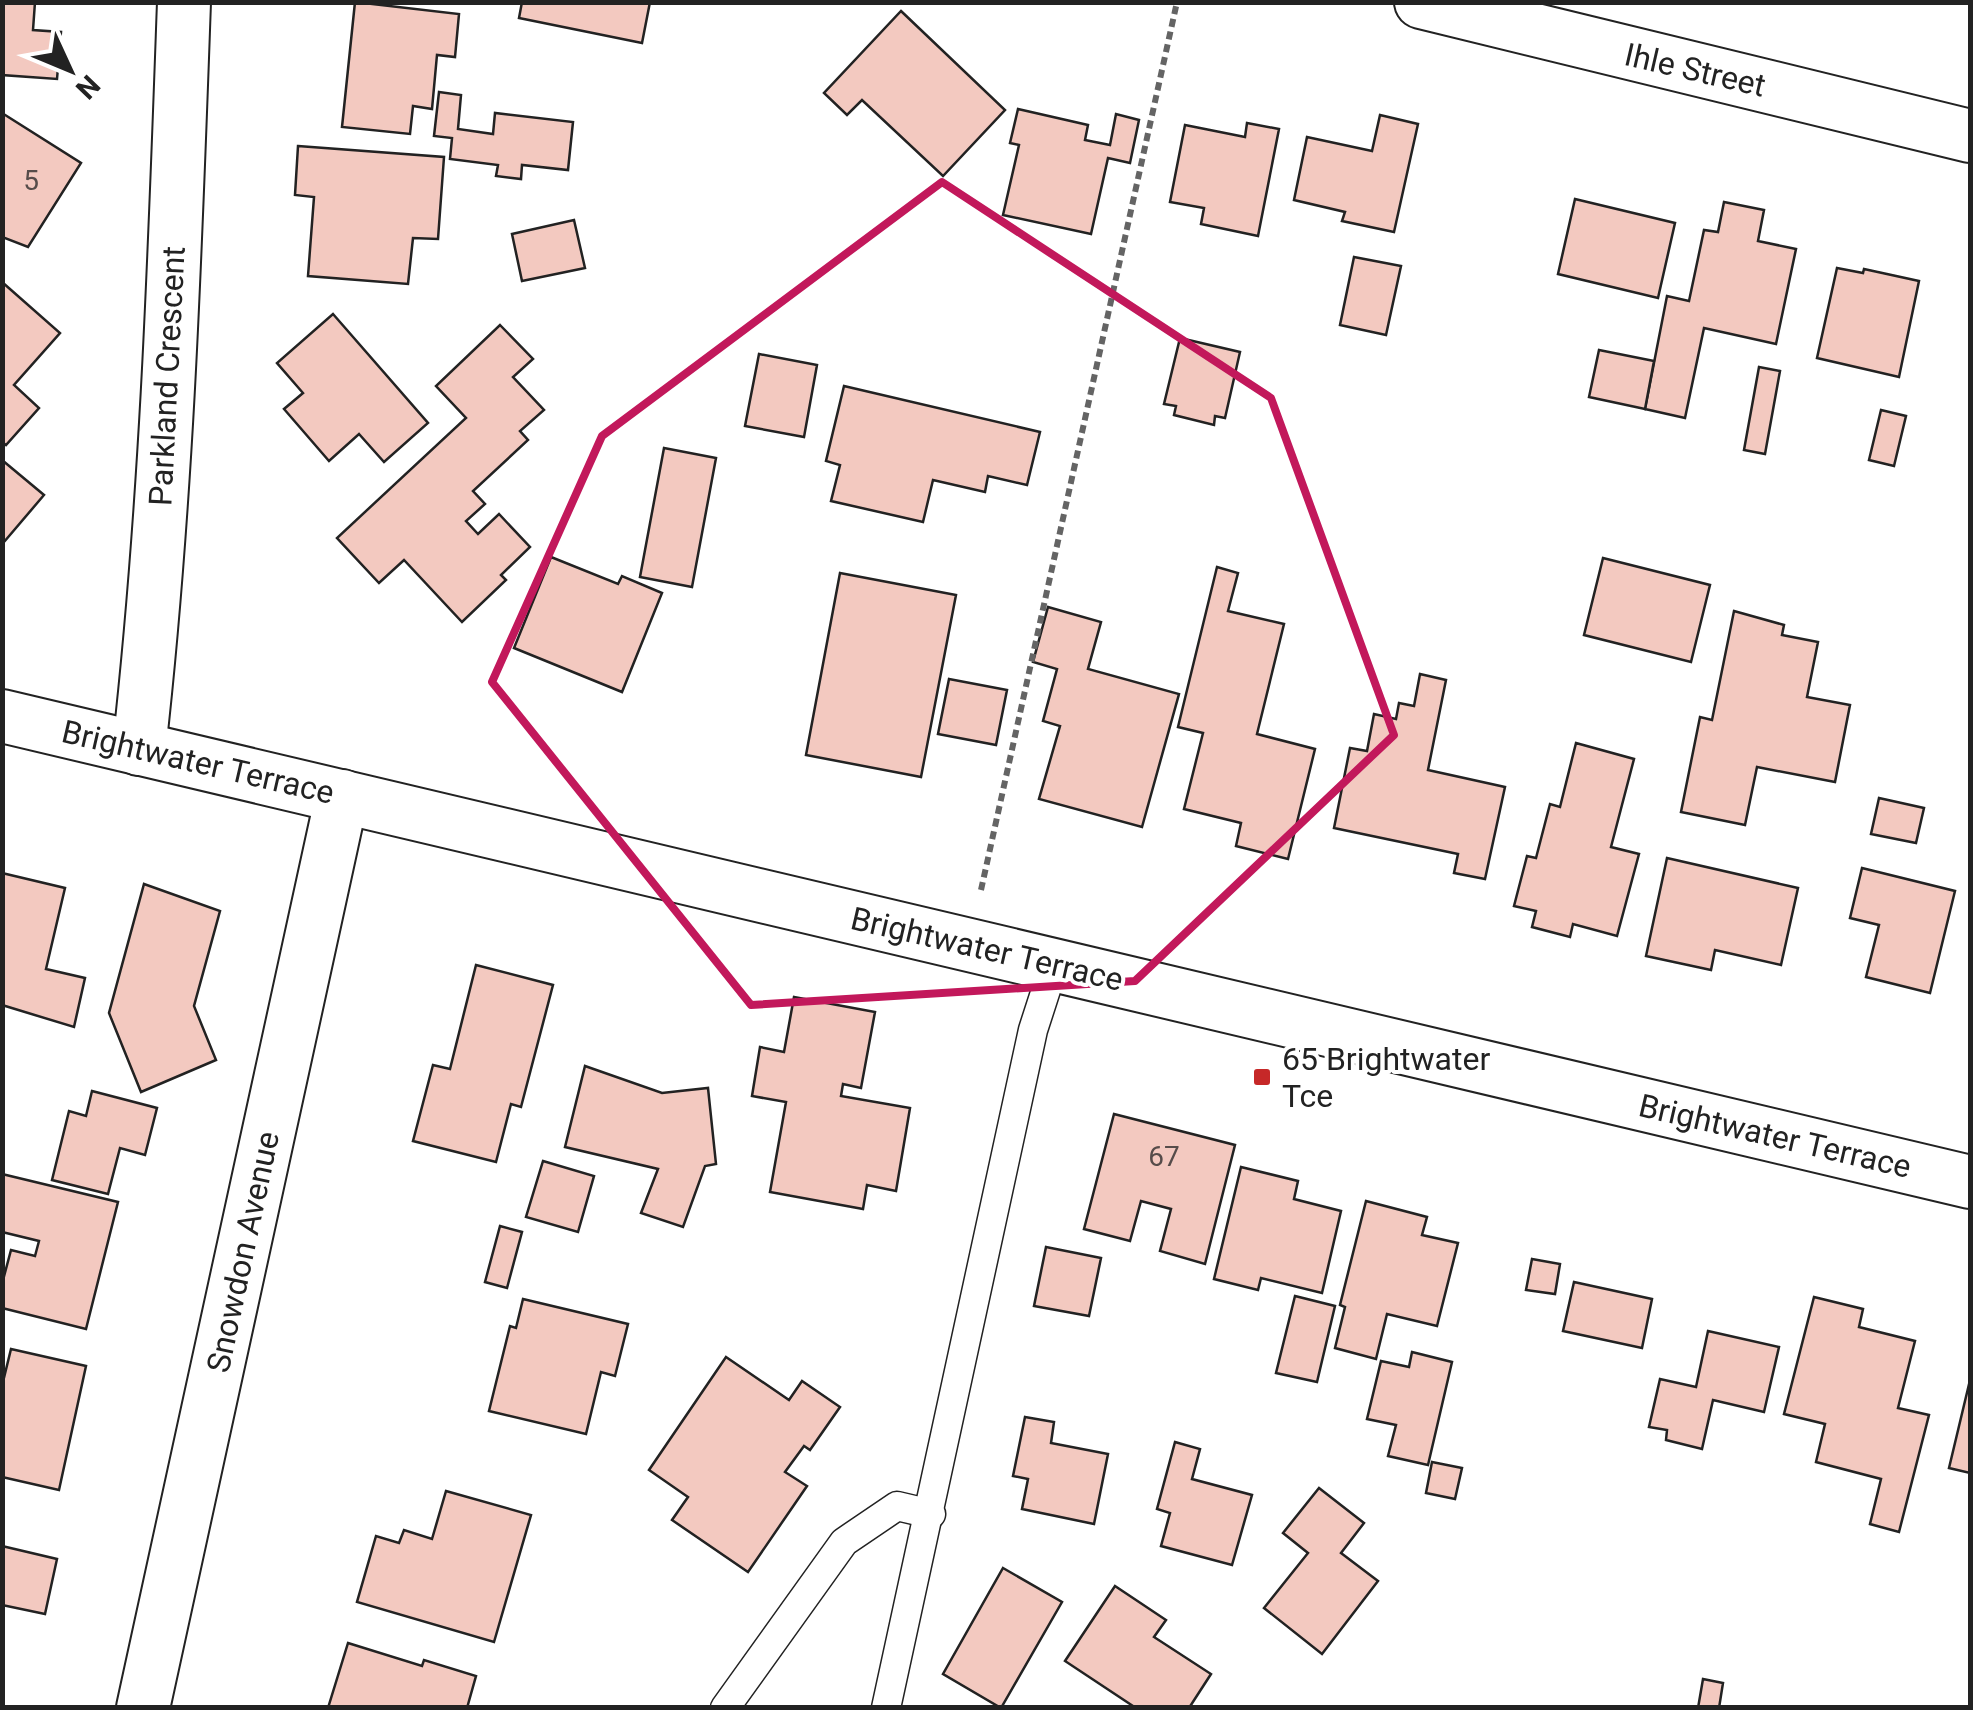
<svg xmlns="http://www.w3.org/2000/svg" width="1973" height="1710" viewBox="0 0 1973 1710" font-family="Roboto,sans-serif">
<rect width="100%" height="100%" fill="#fff"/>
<g fill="#f3c9c0" stroke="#222" stroke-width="2.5">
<polygon points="2,2 35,2 33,30 61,32 57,79 2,75"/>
<polygon points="355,2 459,14 455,57 437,55 432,109 413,106 410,134 342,127"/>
<polygon points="522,2 650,2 642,43 519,18"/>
<polygon points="901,11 1005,110 943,176 862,100 847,115 824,93"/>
<polygon points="439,92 461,95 458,129 493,134 495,113 573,122 568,170 522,165 521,179 496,176 498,165 450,159 452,138 434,136"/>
<polygon points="1018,109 1088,125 1085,140 1110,145 1116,114 1139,120 1130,163 1108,158 1091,234 1003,215 1019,145 1010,143"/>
<polygon points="2,113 81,163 28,247 2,237"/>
<polygon points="1380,115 1418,124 1394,232 1342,221 1345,212 1294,200 1307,137 1372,151"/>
<polygon points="1247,123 1279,129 1258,236 1201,224 1204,208 1170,202 1185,125 1245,137"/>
<polygon points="298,146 444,157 438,239 413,238 408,284 308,276 314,197 295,195"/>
<polygon points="1575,199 1675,223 1658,298 1558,274"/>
<polygon points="1724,202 1764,210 1758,241 1796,249 1776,344 1704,328 1685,418 1645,409 1667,296 1689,301 1704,230 1718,232"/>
<polygon points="574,220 585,268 522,281 512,234"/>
<polygon points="1354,257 1401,266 1386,335 1340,325"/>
<polygon points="1837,268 1863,273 1864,269 1919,281 1899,377 1817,358"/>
<polygon points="2,282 60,333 14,385 39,408 6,445 2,442"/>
<polygon points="333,314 428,423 384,462 359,434 329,461 284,409 303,393 277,363"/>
<polygon points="500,325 533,359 513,377 544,410 520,431 528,440 473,491 485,504 466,521 478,534 499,514 530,547 501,575 506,580 462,622 404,560 379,583 337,538 466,418 436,386"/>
<polygon points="1180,338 1240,352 1225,418 1215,416 1214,425 1174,415 1176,406 1164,404"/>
<polygon points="1599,350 1654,361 1645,409 1589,397"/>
<polygon points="759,354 817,365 804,437 745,426"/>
<polygon points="1759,367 1780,371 1765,454 1744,450"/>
<polygon points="844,386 1040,432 1027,485 988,476 985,492 933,480 923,522 831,501 840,465 826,461"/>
<polygon points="1881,410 1906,416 1894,466 1869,460"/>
<polygon points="664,448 716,458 692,587 640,577"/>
<polygon points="2,460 44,495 4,542 2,541"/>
<polygon points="551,557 618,584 622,576 662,593 622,692 514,648"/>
<polygon points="1603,558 1710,585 1691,662 1584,635"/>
<polygon points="1217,567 1238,573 1228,611 1284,624 1257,734 1315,749 1288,859 1236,846 1241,823 1184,809 1203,733 1178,727"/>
<polygon points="840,573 956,595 921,777 806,755"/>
<polygon points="1048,607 1101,622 1088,669 1179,694 1142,827 1039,799 1060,726 1043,721 1057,669 1033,662"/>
<polygon points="1734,611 1784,625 1782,635 1818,642 1807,697 1850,705 1835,782 1757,767 1745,825 1681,812 1700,717 1712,720"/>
<polygon points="1420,674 1446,680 1428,770 1505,787 1485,879 1454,873 1458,854 1334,828 1350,748 1367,751 1374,714 1396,719 1399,703 1414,706"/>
<polygon points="949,679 1007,690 996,745 938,734"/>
<polygon points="1576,743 1634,759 1611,847 1639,854 1617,936 1573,924 1570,937 1532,927 1536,911 1514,906 1527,856 1536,858 1550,804 1560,807"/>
<polygon points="1879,798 1924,808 1916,843 1871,834"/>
<polygon points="1667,858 1798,888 1781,965 1715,950 1711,970 1646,956"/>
<polygon points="1862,868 1955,891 1930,993 1866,977 1879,925 1850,918"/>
<polygon points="2,873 65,888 46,969 85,978 74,1027 2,1005"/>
<polygon points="144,884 220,911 194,1006 216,1060 141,1092 109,1013"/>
<polygon points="476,965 553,985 521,1107 511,1104 496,1162 413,1141 433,1065 450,1069"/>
<polygon points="794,997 875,1012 861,1088 843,1084 841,1096 910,1108 896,1191 867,1185 863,1209 770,1192 786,1102 752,1096 760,1047 784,1052"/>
<polygon points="585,1066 662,1093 708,1088 716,1164 705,1166 683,1227 641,1213 658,1169 565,1147"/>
<polygon points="92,1091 157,1108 145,1155 120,1148 108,1194 52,1180 69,1111 86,1116"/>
<polygon points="1114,1114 1235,1145 1205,1264 1160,1251 1171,1209 1141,1201 1130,1241 1084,1229"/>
<polygon points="543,1161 594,1176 578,1232 526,1217"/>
<polygon points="1241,1167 1298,1181 1294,1199 1341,1211 1322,1293 1261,1278 1258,1290 1214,1279"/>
<polygon points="2,1174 118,1202 86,1329 2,1308 2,1284 11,1250 35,1256 39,1241 2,1232"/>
<polygon points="1366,1201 1427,1217 1422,1235 1458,1243 1437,1326 1387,1314 1376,1359 1335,1348 1345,1307 1340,1305"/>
<polygon points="500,1226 522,1232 507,1288 485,1282"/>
<polygon points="1046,1247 1101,1258 1089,1316 1034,1306"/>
<polygon points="1532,1259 1560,1264 1555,1294 1526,1290"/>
<polygon points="1574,1282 1652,1299 1642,1348 1563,1331"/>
<polygon points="1295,1296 1335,1306 1317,1382 1276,1373"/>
<polygon points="1814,1297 1863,1309 1859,1327 1915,1341 1898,1408 1929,1415 1899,1532 1870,1524 1881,1479 1816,1462 1825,1424 1784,1414"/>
<polygon points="523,1299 628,1324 615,1376 601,1372 586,1434 489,1411 510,1326 516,1328"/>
<polygon points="1708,1331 1779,1347 1764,1412 1713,1400 1702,1449 1666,1440 1667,1430 1649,1427 1660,1379 1696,1387"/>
<polygon points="11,1349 86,1366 59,1490 2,1477 2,1386"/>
<polygon points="1412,1352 1452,1362 1428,1465 1388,1456 1396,1425 1367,1419 1381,1361 1409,1367"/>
<polygon points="726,1357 789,1400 802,1381 840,1407 810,1450 804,1446 785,1472 807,1486 748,1572 672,1520 688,1497 649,1470"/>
<polygon points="1970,1380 1970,1473 1949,1468"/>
<polygon points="1025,1417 1054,1422 1051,1443 1108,1454 1094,1524 1022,1509 1028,1479 1013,1476"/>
<polygon points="1175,1442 1200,1449 1192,1479 1252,1495 1232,1565 1161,1546 1170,1513 1157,1509"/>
<polygon points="1432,1462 1462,1468 1455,1499 1426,1493"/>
<polygon points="1319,1488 1364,1523 1341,1553 1378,1581 1322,1654 1264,1608 1308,1553 1283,1533"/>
<polygon points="446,1491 531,1515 494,1642 357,1602 376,1536 399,1543 404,1530 432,1539"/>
<polygon points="2,1546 57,1559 45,1614 2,1605"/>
<polygon points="1003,1568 1062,1602 1001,1708 943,1674"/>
<polygon points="1115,1586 1166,1620 1154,1637 1211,1674 1189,1708 1136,1708 1065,1661"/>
<polygon points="348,1643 422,1666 424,1660 476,1676 467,1708 328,1708"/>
<polygon points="1703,1679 1723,1683 1719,1708 1698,1708"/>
</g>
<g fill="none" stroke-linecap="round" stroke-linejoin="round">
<g stroke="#222" stroke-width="31">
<g id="service">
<polyline points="725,1708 844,1542 897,1506 931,1514"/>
<polyline points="886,1708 1033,1030 1054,965"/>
</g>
</g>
<g stroke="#222" stroke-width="56">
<g id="minor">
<polyline points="1421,2 1970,136"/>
<polyline points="2,716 1970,1182"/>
<path d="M139,749C167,501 175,252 184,2"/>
<polyline points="143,1708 342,796"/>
</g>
</g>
<polyline stroke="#646464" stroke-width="6" stroke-dasharray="8 5" stroke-linecap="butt" points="981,890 1177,2"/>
<use href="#service" stroke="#fff" stroke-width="28"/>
<use href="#minor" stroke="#fff" stroke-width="52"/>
</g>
<path fill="none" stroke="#c2185b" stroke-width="8" stroke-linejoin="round" d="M942,182L1271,398L1394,735L1135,981L751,1005L492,682L602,436Z"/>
<rect fill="#c62828" stroke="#fff" stroke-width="4" x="1252" y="1067" width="20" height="20" rx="5"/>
<g text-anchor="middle" stroke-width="8" stroke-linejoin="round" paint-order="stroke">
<g font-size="28" fill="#564c4a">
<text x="31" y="190">5</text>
<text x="1164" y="1166">67</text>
</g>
<g font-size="32" fill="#222" stroke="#fff">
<text transform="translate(1695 70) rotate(13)" y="11">Ihle Street</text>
<text transform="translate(167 376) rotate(-87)" y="11">Parkland Crescent</text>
<text transform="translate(198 762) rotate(13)" y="11">Brightwater Terrace</text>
<text transform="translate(987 949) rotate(13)" y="11">Brightwater Terrace</text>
<text transform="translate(1775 1136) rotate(13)" y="11">Brightwater Terrace</text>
<text transform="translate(243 1252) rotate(-78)" y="11">Snowdon Avenue</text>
</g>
<g font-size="32" fill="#222" stroke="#fff" text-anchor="start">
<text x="1282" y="1070">65 Brightwater<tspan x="1282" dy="37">Tce</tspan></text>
</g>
</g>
<rect width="1973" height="1710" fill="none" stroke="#222222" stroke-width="10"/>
<g transform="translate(70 70) rotate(134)" stroke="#ffffff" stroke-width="8" paint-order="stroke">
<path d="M0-8L18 38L0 25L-18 38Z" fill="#222222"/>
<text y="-15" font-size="28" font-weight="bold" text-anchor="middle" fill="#222222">N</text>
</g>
</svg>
